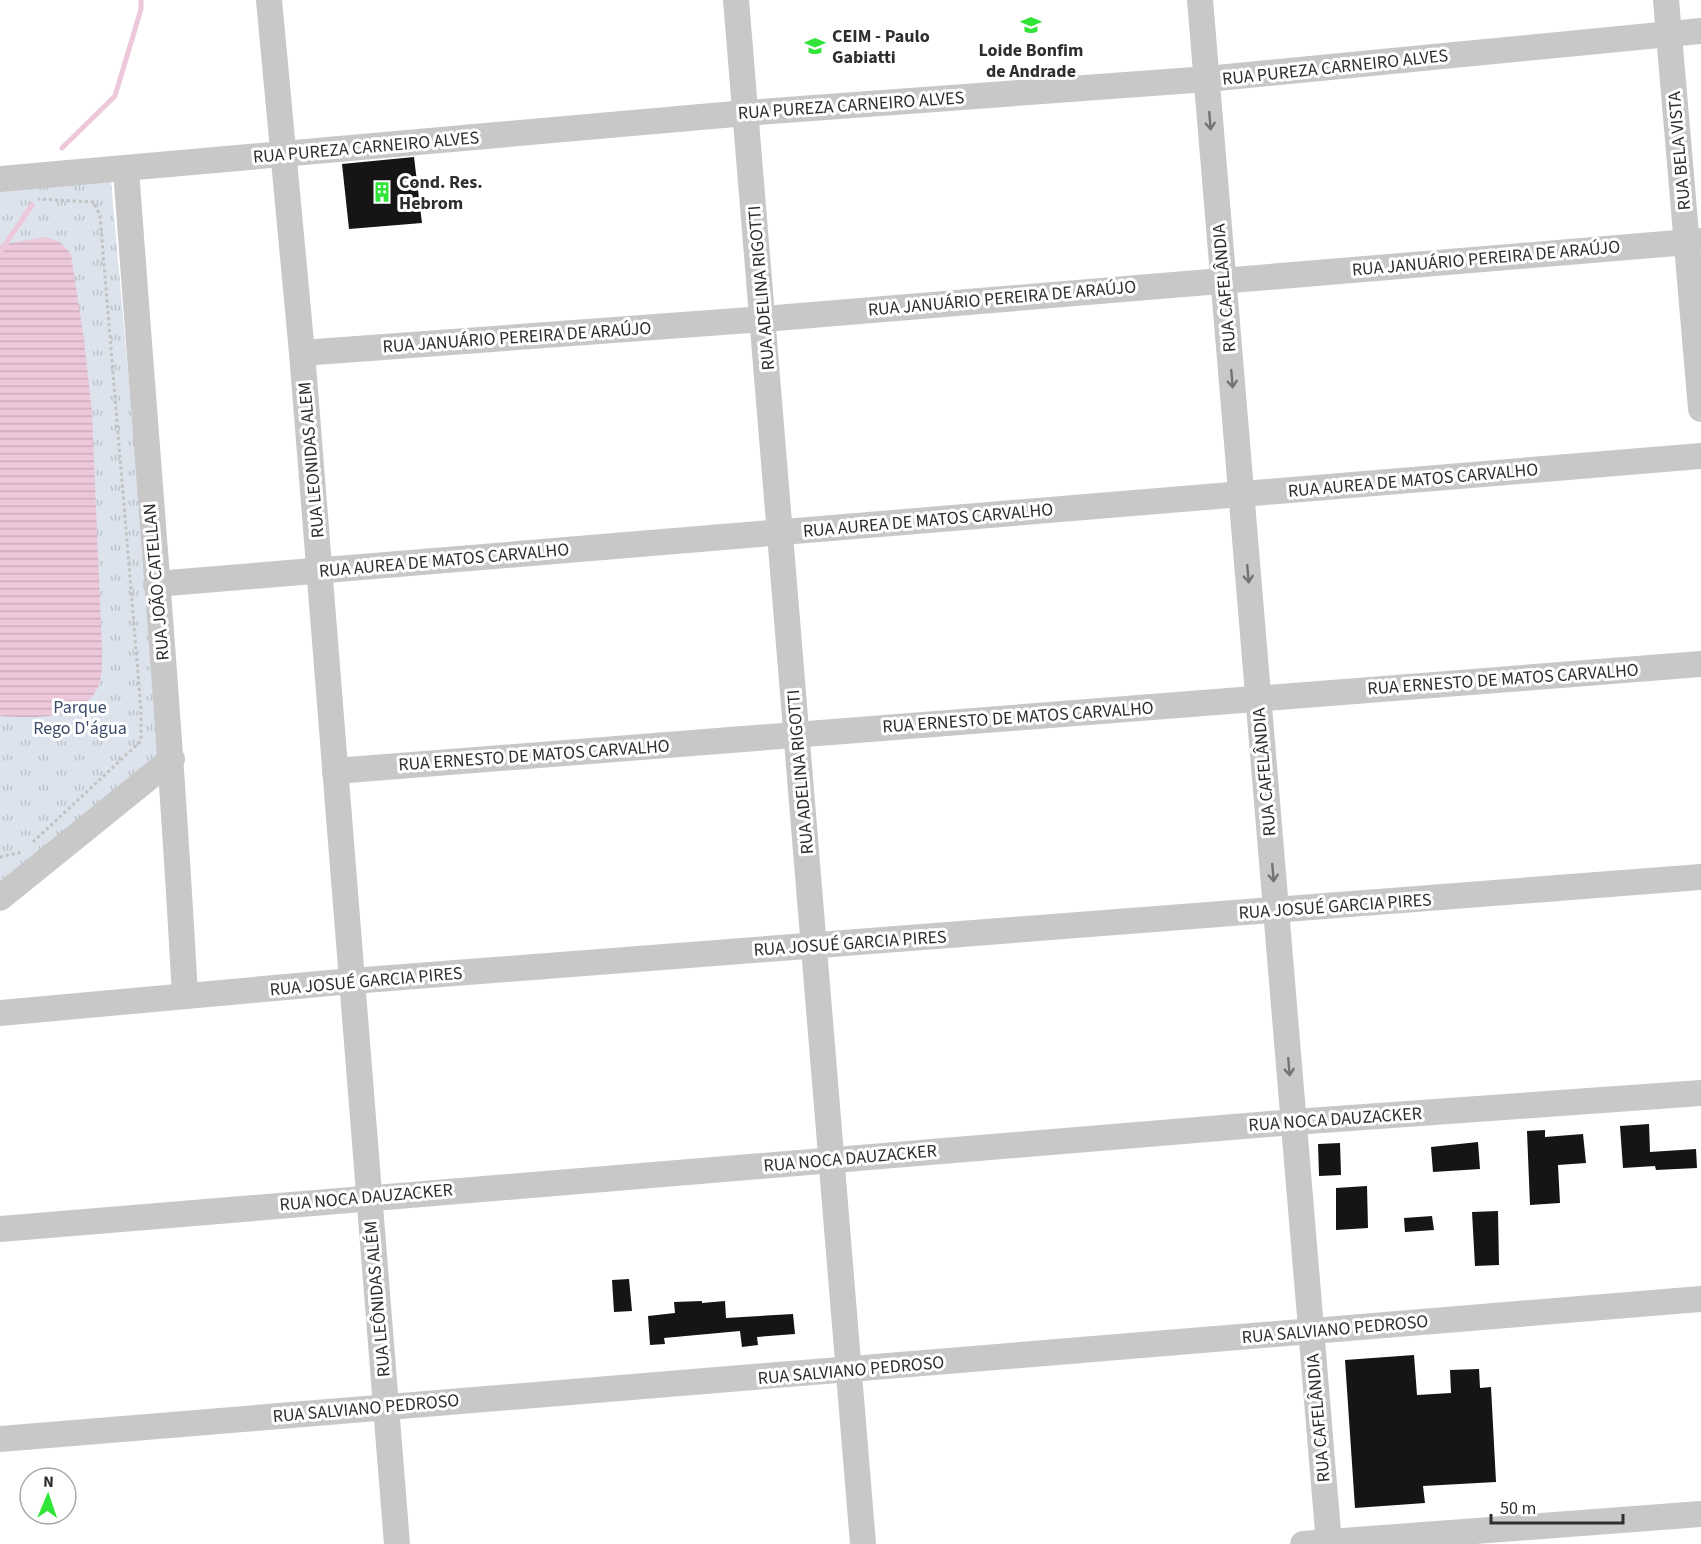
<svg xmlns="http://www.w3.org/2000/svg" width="1701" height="1544" viewBox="0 0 1701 1544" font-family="'Source Sans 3',sans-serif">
<defs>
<pattern id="park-tufts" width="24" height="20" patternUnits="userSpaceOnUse" patternTransform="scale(1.5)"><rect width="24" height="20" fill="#dce3ec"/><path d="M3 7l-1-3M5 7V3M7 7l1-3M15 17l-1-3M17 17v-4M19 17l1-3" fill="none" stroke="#bdc3cb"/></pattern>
<pattern id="water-rules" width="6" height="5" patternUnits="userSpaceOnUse" patternTransform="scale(1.5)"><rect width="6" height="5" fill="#ecc8da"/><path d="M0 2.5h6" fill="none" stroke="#cbacbb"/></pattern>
</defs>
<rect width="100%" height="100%" fill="#fff"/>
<polygon fill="url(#park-tufts)" points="111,181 162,753 0,894 0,190"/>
<path fill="url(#water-rules)" d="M45,237L60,242L71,254L84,340L92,413L102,650C102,663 103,680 96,691C78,721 29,718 0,716V245Z"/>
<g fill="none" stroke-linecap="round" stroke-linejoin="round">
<g stroke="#ecc8da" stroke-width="5">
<polyline points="62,148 115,96 141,9 141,0"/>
<polyline points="0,252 32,205"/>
</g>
</g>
<g fill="#151515">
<polygon points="414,157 422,223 349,229 342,164"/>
<polygon points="1649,1124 1650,1152 1696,1149 1697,1168 1656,1170 1655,1166 1623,1168 1620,1126"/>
<polygon points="1545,1130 1545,1137 1583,1134 1586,1163 1558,1165 1560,1203 1530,1205 1527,1131"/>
<polygon points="1478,1142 1480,1169 1433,1172 1431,1147"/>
<polygon points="1340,1143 1341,1175 1319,1176 1318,1144"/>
<polygon points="1367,1186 1368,1228 1336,1230 1336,1188"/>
<polygon points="1498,1211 1499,1265 1475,1266 1472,1212"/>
<polygon points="1432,1216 1434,1230 1405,1232 1404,1218"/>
<polygon points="629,1279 632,1311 614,1312 612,1280"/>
<polygon points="702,1301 702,1303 725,1301 726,1318 793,1314 795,1334 757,1337 758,1345 742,1347 740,1331 664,1338 665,1344 650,1345 648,1316 675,1313 674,1302"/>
<polygon points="1414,1355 1417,1395 1451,1393 1450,1370 1479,1369 1480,1388 1491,1387 1496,1482 1423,1486 1425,1503 1355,1508 1345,1360"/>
</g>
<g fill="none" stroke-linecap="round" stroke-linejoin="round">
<g stroke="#c2c2c2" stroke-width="3" stroke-dasharray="3 3" stroke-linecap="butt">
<polyline points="33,842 141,741 141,710 100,216 94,202 38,199"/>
<polyline points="0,857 22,852"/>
</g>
<g stroke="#c8c8c8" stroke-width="26">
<polyline points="269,0 302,353 397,1544"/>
<polyline points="736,0 863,1544"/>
<polyline points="1200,0 1329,1544"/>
<polyline points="1666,0 1701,409"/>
<path d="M126,169C146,445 170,720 185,996"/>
<polyline points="0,179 746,113 1207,79 1701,31"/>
<polyline points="302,353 764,319 1701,241"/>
<polyline points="156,584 1701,456"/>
<polyline points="335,771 1701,664"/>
<polyline points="0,898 172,759"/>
<polyline points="0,1013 352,981 1701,877"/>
<polyline points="0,1229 1294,1122 1701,1093"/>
<polyline points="0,1439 1701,1299"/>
<polyline points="1303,1544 1701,1514"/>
</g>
</g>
<defs><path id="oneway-shaft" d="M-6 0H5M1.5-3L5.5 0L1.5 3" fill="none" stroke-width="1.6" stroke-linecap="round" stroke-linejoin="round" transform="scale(1.5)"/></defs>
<g stroke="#737373">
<use href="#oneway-shaft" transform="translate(1210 121) rotate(85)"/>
<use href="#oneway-shaft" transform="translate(1232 379) rotate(85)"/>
<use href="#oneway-shaft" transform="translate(1248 574) rotate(85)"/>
<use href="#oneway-shaft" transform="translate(1273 873) rotate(85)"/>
<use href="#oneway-shaft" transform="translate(1289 1067) rotate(85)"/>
</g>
<defs>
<g id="school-bare" transform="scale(1.62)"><path d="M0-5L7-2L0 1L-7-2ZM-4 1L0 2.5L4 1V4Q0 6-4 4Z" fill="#30e537" stroke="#fff" stroke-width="2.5" paint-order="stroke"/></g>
<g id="building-bare" transform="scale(1.62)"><path d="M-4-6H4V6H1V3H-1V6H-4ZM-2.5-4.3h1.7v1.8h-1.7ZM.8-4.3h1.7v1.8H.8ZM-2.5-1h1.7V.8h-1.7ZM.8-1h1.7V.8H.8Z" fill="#30e537" stroke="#fff" stroke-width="2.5" paint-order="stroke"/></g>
</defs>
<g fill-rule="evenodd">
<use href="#school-bare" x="1031" y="25"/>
<use href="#school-bare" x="815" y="46"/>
<use href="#building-bare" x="382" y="192"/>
</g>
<g text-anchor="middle" stroke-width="6" stroke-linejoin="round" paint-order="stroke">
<g font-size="18" font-weight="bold" fill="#2e2e2e" stroke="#fff" text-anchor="start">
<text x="832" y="42">CEIM - Paulo<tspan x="832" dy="21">Gabiatti</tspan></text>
<text x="1031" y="56" text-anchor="middle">Loide Bonfim<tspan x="1031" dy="21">de Andrade</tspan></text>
<text x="399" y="188">Cond. Res.<tspan x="399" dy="21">Hebrom</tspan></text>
</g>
<g font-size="18" fill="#2e2e2e" stroke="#fff">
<text transform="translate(1335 67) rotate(-6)" y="6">RUA PUREZA CARNEIRO ALVES</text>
<text transform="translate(851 105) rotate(-4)" y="6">RUA PUREZA CARNEIRO ALVES</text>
<text transform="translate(366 147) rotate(-5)" y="6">RUA PUREZA CARNEIRO ALVES</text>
<text transform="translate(1679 151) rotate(-95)" y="6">RUA BELA VISTA</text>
<text transform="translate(1486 258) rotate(-5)" y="6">RUA JANUÁRIO PEREIRA DE ARAÚJO</text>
<text transform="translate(761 288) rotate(-95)" y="6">RUA ADELINA RIGOTTI</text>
<text transform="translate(1224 288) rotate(-95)" y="6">RUA CAFELÂNDIA</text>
<text transform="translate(1002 298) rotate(-5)" y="6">RUA JANUÁRIO PEREIRA DE ARAÚJO</text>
<text transform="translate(517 337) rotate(-4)" y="6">RUA JANUÁRIO PEREIRA DE ARAÚJO</text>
<text transform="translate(311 460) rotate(-95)" y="6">RUA LEONIDAS ALEM</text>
<text transform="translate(1413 480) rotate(-5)" y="6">RUA AUREA DE MATOS CARVALHO</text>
<text transform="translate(928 520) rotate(-5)" y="6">RUA AUREA DE MATOS CARVALHO</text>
<text transform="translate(444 560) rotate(-5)" y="6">RUA AUREA DE MATOS CARVALHO</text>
<text transform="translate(156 582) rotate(-95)" y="6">RUA JOÃO CATELLAN</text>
<text transform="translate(1503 679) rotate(-4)" y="6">RUA ERNESTO DE MATOS CARVALHO</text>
<text transform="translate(1018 717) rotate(-4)" y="6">RUA ERNESTO DE MATOS CARVALHO</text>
<text transform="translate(534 755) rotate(-4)" y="6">RUA ERNESTO DE MATOS CARVALHO</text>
<text transform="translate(800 772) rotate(-95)" y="6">RUA ADELINA RIGOTTI</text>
<text transform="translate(1264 772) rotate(-95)" y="6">RUA CAFELÂNDIA</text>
<text transform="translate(1335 906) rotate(-4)" y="6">RUA JOSUÉ GARCIA PIRES</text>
<text transform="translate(850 943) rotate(-4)" y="6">RUA JOSUÉ GARCIA PIRES</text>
<text transform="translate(366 981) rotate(-5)" y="6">RUA JOSUÉ GARCIA PIRES</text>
<text transform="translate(1335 1119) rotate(-4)" y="6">RUA NOCA DAUZACKER</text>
<text transform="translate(850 1158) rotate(-5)" y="6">RUA NOCA DAUZACKER</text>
<text transform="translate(366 1197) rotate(-5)" y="6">RUA NOCA DAUZACKER</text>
<text transform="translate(377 1299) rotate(-95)" y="6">RUA LEÔNIDAS ALÉM</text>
<text transform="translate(1335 1329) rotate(-5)" y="6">RUA SALVIANO PEDROSO</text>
<text transform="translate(851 1370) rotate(-5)" y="6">RUA SALVIANO PEDROSO</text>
<text transform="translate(366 1408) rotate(-5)" y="6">RUA SALVIANO PEDROSO</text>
<text transform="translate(1318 1418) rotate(-95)" y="6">RUA CAFELÂNDIA</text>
</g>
<g font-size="18" fill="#3b4c6a" stroke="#fff">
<text x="80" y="713">Parque<tspan x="80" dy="21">Rego D'água</tspan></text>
</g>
</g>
<g transform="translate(48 1496) rotate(2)"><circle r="28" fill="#ffffff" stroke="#ababab" stroke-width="1.5"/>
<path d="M0-4.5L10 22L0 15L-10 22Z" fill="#30e537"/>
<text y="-9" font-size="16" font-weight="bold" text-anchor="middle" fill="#2e2e2e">N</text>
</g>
<path d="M1491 1514v9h132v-9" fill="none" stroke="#2e2e2e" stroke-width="3"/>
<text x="1500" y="1514" font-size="18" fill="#2e2e2e" stroke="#ffffff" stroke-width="4.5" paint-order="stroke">50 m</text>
</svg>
